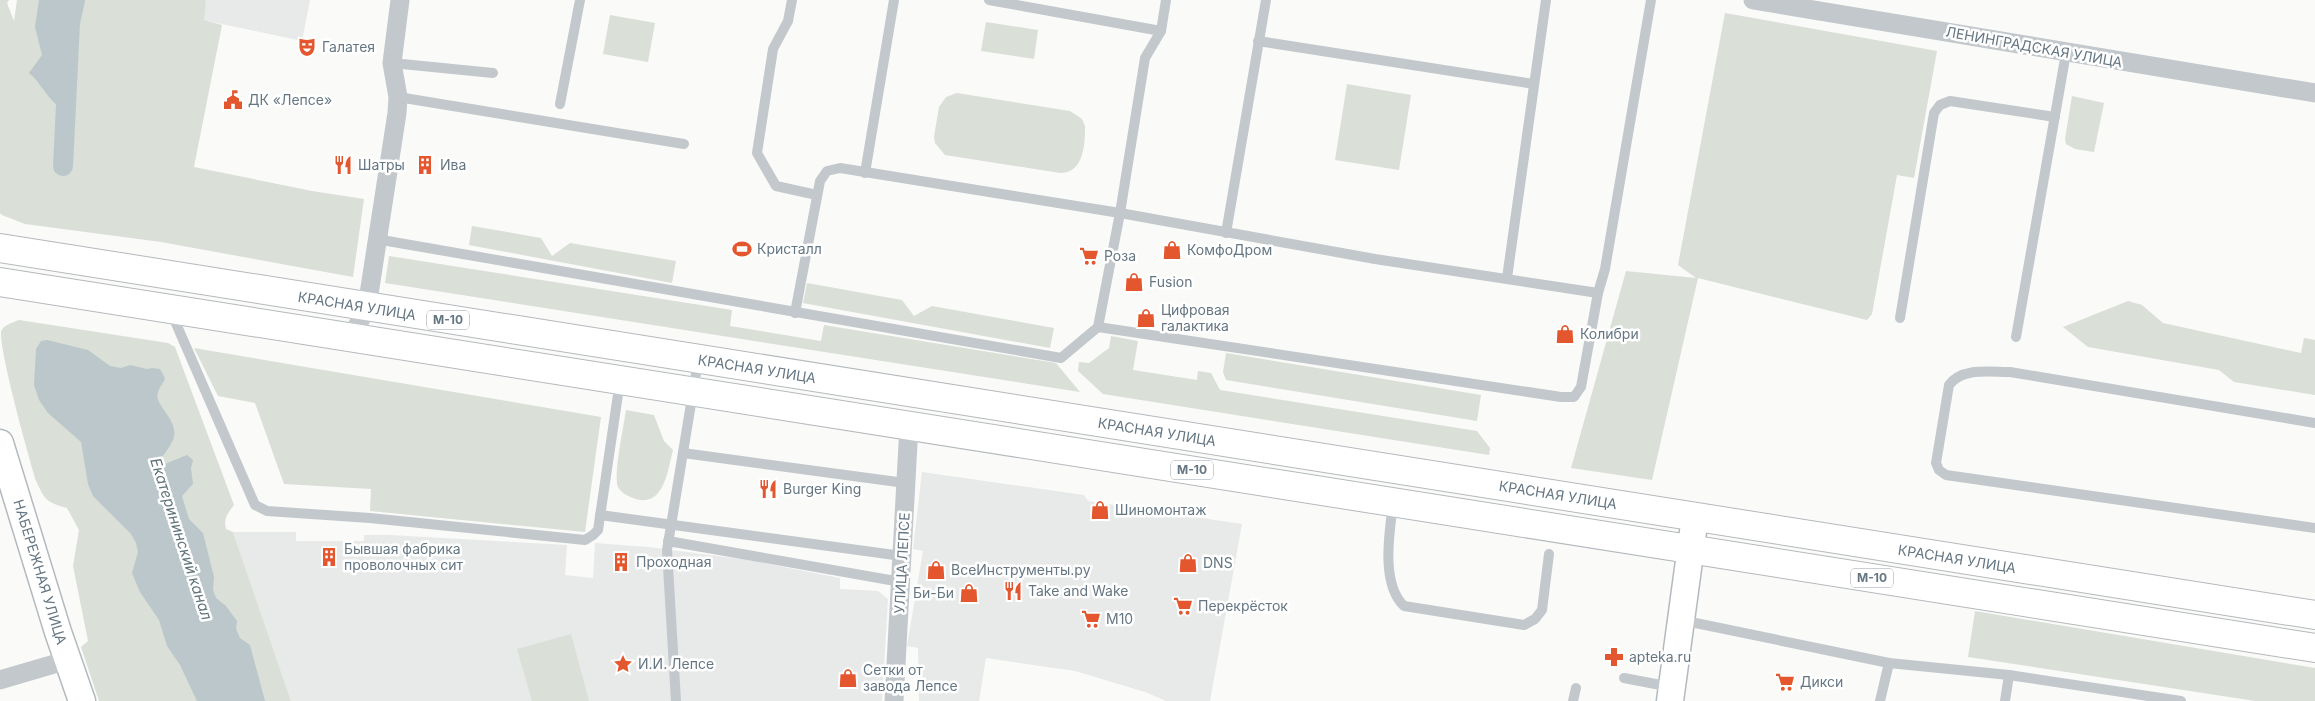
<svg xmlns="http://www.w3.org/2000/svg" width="2315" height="701" viewBox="0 0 2315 701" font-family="Inter,sans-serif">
<rect width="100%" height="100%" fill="#fafaf8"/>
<g fill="#e8e9e9">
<polygon points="206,0 310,0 302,41 203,20"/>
<polygon points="922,472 1084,495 1088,501 1242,524 1210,701 1166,701 1145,692 1075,671 986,658 979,701 919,701 918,648 907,646 923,551 913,549"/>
<polygon points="233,532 296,532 296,541 364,541 364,535 390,535 567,545 565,575 593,578 595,543 649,547 748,560 840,578 840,589 878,591 888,599 882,701 291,701"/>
</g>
<g fill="#dadfd7">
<polygon points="0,0 9,0 7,3 14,21 17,0 206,0 204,20 222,25 194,167 312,191 364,199 353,277 161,242 25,224 2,215 0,213"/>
<polygon points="1725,13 1937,51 1914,178 1897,175 1872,314 1867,320 1698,278 1652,480 1571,468 1626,271 1696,278 1678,265"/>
<polygon points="610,15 655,23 648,62 603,54"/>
<polygon points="986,22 1038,30 1034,59 981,51"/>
<polygon points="1347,84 1411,95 1399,170 1335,160"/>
<path d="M957,93L1070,111L1082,119L1085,126C1085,144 1084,173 1060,173L945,155L935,143L934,137L939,107L946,97Z"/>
<polygon points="2072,96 2104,103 2094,152 2075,149 2066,144 2065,139"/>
<polygon points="472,226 541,238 552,256 570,243 676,261 672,283 469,245"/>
<polygon points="389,256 732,310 730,326 821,341 824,325 1056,363 1080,392 385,283"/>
<polygon points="807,283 902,300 914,316 932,306 1054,328 1050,348 803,303"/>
<polygon points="2128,301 2142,305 2163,323 2301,353 2304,338 2315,340 2315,395 2234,382 2219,370 2088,347 2063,327"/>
<path d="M19,320L168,343L175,347L234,505C228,513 223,519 226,529L233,532L291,701H99L81,647L88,641L73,566L79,530L67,508C46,502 45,500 36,481C28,454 0,354 1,332C3,325 12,323 19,320Z"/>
<polygon points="1111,336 1138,341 1133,370 1197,380 1198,371 1211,373 1220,390 1477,431 1490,448 1489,455 1103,394 1078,371 1079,362 1089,363 1109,348"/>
<polygon points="194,348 601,417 585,532 370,511 371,489 284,484 255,403 218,396"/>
<polygon points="1226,353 1481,395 1477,421 1226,380 1223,372"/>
<path d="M626,410L654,415L664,441L673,450C668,469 664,510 633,498C628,496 621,493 618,487C613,475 624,425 626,410Z"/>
<polygon points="1975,611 2315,668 2315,701 2255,701 1968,657"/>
<polygon points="571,634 589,701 532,701 517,649"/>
</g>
<g fill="#bbc7cb">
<path d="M39,0H73L68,29L59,41L63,57V77L72,103L57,105C45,95 41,83 29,73L42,55L35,27Z"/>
<path d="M47,340L88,350L110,366L121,368L130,365L147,369L152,368L160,369L165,378C164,383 159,387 158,392C153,406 181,420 173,440C170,447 164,454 160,460L165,464L187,455L193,460L191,468L193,484L182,496L189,519L203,533L214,577L213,590L216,598L226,606L237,621L236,629L240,638L250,645L265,701H197L180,665L167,646L159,620L140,592L132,573L138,552L136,543L131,534L93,496L88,484L81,442L48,413L39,400L34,385L36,349L41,341Z"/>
</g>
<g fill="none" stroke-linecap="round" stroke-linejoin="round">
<polyline stroke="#bbc7cb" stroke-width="20" points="63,166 70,23 75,0"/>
<g stroke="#b3babf" stroke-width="29">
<g id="secondary">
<polyline points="0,443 58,632 82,701"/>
<polyline points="1670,701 1695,517"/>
</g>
</g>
<g stroke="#b4b9bd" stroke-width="30">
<g id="highway">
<polyline points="0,248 2315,615"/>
<polyline points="0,282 2315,648"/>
</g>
</g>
<g stroke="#c3c8cc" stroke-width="10">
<polyline points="792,0 788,21 773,49 757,153 776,186 817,195"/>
<polyline points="989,0 1161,31"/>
<polyline points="1258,41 1534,84"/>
<polyline points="392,63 493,73"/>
<polyline points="398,97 684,144"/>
<polyline points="560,104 580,0"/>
<polyline points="865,173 894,0"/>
<polyline points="1226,233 1266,0"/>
<polyline points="376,239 1061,358 1098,327 1120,213 1145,58 1161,31 1166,0"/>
<polyline points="1507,278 1546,0"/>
<polyline points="171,312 255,505 267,511 370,518 585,540 593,535 598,530 620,381"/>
<polyline points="795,313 820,181 827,171 840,168 1120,213 1375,259 1598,293"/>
<polyline points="1900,318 1934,113 1940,105 1950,101 2055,117"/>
<polyline points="1098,327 1561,397 1574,397 1581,387 1598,293 1605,269 1651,0"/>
<polyline points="2016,337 2066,53"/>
<path d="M2315,423L2010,372C1991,372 1962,367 1949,385L1936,463L1939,470L1946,475L2315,528"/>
<polyline points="683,453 905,483"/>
<path d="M1393,504C1389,534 1381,584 1404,606L1524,625L1535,619L1542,610L1549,554"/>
<polyline points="600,515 902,556"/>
<polyline points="668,541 901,582"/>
<polyline points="1681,620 1889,663 2009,675 2181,701"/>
<polyline points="1624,678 1671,687"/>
<polyline points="676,701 667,550 698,361"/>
<polyline points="1573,701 1576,688"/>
<polyline points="1880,701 1889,663"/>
<polyline points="2005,701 2009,675"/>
</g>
<g stroke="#c3c8cc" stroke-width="19">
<polyline points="1753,0 2315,93"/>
<polyline points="351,338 367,307 397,113 398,97 392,63 400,0"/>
<polyline points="0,680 68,660"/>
<polyline points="894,701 909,425"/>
</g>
<use href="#secondary" stroke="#fff" stroke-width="26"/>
<use href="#highway" stroke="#fff" stroke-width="28"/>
</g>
<defs>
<g id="theatre-bare" transform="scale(1.5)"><path d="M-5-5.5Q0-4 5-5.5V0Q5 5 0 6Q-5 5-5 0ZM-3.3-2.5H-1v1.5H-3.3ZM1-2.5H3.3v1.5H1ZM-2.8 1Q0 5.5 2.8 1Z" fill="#e4572e" stroke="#fff" stroke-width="2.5" paint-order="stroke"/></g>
<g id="civic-bare" transform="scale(1.5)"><path d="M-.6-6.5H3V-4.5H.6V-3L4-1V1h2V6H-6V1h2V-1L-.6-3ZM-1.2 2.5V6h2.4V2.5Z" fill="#e4572e" stroke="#fff" stroke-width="2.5" paint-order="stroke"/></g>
<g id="restaurant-bare" transform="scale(1.5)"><path d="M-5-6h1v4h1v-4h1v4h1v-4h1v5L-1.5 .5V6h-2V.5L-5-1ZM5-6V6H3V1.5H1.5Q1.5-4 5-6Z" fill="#e4572e" stroke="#fff" stroke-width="2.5" paint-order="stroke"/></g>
<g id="building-bare" transform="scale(1.5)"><path d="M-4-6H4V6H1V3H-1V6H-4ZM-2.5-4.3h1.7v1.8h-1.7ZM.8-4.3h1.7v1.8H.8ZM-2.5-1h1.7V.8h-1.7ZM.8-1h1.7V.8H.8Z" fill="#e4572e" stroke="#fff" stroke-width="2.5" paint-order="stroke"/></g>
<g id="stadium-bare" transform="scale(1.5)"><path d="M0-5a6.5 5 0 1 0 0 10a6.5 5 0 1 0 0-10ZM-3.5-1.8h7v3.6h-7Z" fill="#e4572e" stroke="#fff" stroke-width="2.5" paint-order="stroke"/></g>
<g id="shop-bare" transform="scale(1.5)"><path d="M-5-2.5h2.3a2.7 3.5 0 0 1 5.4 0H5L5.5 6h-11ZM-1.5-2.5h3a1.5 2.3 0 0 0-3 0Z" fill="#e4572e" stroke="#fff" stroke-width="2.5" paint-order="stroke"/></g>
<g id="supermarket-bare" transform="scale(1.5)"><path d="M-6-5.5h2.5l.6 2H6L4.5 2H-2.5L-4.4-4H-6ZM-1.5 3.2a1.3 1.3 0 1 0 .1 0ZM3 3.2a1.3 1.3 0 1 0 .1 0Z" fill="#e4572e" stroke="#fff" stroke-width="2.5" paint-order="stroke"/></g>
<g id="pharmacy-bare" transform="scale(1.5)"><path d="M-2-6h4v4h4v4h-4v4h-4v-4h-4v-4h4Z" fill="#e4572e" stroke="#fff" stroke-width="2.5" paint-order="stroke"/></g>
<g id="sight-bare" transform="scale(1.5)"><path d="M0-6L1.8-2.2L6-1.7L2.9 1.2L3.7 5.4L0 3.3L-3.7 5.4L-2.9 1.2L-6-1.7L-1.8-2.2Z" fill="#e4572e" stroke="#fff" stroke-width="2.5" paint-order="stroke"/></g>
</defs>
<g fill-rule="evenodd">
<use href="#theatre-bare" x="307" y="47"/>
<use href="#civic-bare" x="233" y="100"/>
<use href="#restaurant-bare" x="343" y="165"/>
<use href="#building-bare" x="425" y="165"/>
<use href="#stadium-bare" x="742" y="249"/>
<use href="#shop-bare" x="1172" y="250"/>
<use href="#supermarket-bare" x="1089" y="256"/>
<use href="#shop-bare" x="1134" y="282"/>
<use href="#shop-bare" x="1146" y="318"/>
<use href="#shop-bare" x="1565" y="334"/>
<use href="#restaurant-bare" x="768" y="489"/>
<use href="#shop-bare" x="1100" y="510"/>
<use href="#building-bare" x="329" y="557"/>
<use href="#building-bare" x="621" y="562"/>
<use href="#shop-bare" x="1188" y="563"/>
<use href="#shop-bare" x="936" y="570"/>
<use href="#restaurant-bare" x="1013" y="591"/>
<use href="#shop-bare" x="969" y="593"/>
<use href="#supermarket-bare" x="1183" y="606"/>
<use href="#supermarket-bare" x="1091" y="619"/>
<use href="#pharmacy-bare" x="1614" y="657"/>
<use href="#sight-bare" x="623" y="664"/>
<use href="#shop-bare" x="848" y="678"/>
<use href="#supermarket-bare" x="1785" y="682"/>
</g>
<g text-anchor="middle" stroke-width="5" stroke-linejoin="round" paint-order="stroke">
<g fill="#fff" stroke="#939fa8" stroke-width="1">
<rect x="427" y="310.5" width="42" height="19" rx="4"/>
<rect x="1171" y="460.5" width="42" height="19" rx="4"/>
<rect x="1851" y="568.5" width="42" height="19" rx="4"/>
</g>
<g font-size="12" font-weight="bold" fill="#657683">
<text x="448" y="324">М-10</text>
<text x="1192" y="474">М-10</text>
<text x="1872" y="582">М-10</text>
</g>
<g font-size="14" fill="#657683" stroke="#fff" text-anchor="start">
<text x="322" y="52">Галатея</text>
<text x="248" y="105">ДК «Лепсе»</text>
<text x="358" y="170">Шатры</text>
<text x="440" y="170">Ива</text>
<text x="757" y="254">Кристалл</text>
<text x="1187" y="255">КомфоДром</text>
<text x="1104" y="261">Роза</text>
<text x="1149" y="287">Fusion</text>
<text x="1161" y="315">Цифровая<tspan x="1161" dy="16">галактика</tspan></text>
<text x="1580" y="339">Колибри</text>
<text x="783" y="494">Burger King</text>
<text x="1115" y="515">Шиномонтаж</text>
<text x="344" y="554">Бывшая фабрика<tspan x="344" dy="16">проволочных сит</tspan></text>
<text x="636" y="567">Проходная</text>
<text x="1203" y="568">DNS</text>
<text x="951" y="575">ВсеИнструменты.ру</text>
<text x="1028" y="596">Take and Wake</text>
<text x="954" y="598" text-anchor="end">Би-Би</text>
<text x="1198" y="611">Перекрёсток</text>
<text x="1106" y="624">М10</text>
<text x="1629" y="662">apteka.ru</text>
<text x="638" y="669">И.И. Лепсе</text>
<text x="863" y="675">Сетки от<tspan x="863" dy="16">завода Лепсе</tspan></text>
<text x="1800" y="687">Дикси</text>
</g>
<g font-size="14" fill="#657683" stroke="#fff">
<text transform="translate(2034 47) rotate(10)" y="5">ЛЕНИНГРАДСКАЯ УЛИЦА</text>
<text transform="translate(357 306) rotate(9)" y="5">КРАСНАЯ УЛИЦА</text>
<text transform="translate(757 369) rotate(9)" y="5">КРАСНАЯ УЛИЦА</text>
<text transform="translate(1157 432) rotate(9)" y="5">КРАСНАЯ УЛИЦА</text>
<text transform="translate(1558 495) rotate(9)" y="5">КРАСНАЯ УЛИЦА</text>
<text transform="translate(1957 559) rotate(9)" y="5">КРАСНАЯ УЛИЦА</text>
<text transform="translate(902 563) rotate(-87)" y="5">УЛИЦА ЛЕПСЕ</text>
<text transform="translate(40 572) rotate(73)" y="5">НАБЕРЕЖНАЯ УЛИЦА</text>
</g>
<g font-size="15" font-style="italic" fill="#60757c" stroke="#fff">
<text transform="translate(181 539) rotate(72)" y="5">Екатерининский канал</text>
</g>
</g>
</svg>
